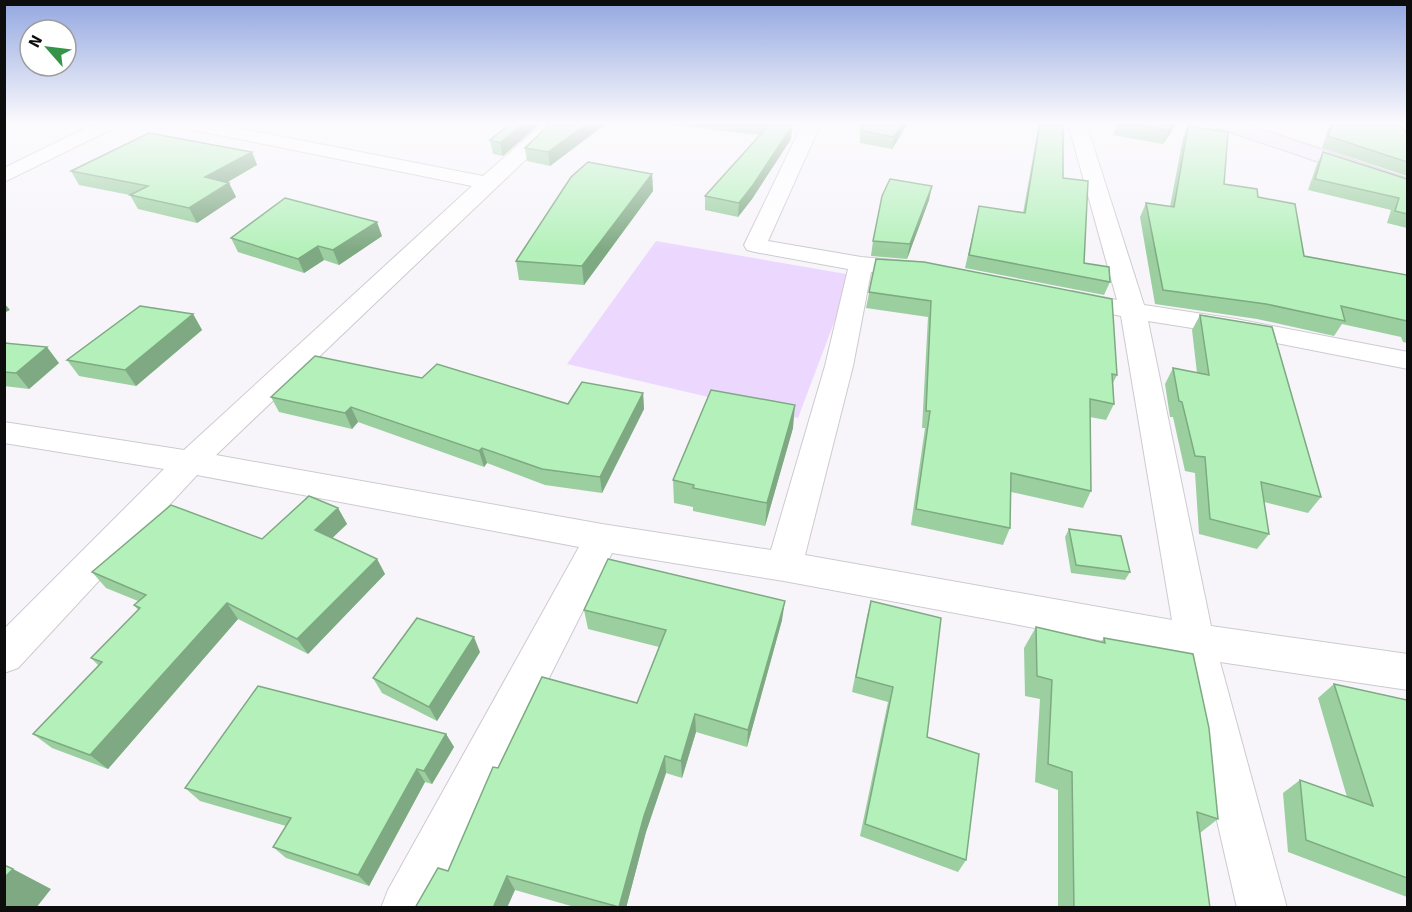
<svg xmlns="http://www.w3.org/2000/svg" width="1412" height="912" viewBox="0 0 1412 912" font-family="Signika,sans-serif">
<rect width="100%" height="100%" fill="#f7f5fa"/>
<polygon fill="#ecd8ff" points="656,241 852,275 798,418 567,364"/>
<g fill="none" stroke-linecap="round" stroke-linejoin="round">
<g stroke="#cdcad0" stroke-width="2">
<g id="minor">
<polygon points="96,123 119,123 116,127 4,182 4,168"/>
<polygon points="175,123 212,123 483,176 544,123 564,123 216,455 602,524 771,550 825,366 848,269 755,252 747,250 744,245 803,123 821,123 768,241 861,257 917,262 925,264 929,269 925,274 917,276 871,272 853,366 805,555 1172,620 1121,316 1063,304 1059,299 1063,294 1072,291 1117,300 1068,123 1086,123 1144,305 1236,319 1408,352 1408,369 1236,335 1148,321 1211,626 1408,654 1408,690 1220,662 1287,908 1237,908 1179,655 784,581 612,553 433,908 381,908 388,890 579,547 197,475 18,668 4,673 4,629 164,469 4,443 4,422 184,450 472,186 184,128 178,127"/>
</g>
</g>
<g stroke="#cdcad0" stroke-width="3">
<polygon id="secondary" points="1214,123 1242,123 1408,179 1408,192 1216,127"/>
</g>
<use href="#minor" fill="#fff" fill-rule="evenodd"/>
<use href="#secondary" fill="#f2e9fb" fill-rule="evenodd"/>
</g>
<g fill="#9bcfa0">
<polygon points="512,123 503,156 493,154 490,140"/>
<polygon points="551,123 607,123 550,166 527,161 525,148"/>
<polygon points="657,123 788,123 792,126 791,139 752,199 738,217 705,210 705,196 760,135"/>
<polygon points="860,123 908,123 892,149 860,143"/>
<polygon points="1039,123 1063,123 1063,178 1084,263 1110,282 1104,295 965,268 979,206 1023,213"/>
<polygon points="1117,123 1177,123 1163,144 1113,135"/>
<polygon points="1330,123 1398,123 1407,133 1407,176 1322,148"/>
<polygon points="1188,126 1224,184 1258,197 1304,256 1407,275 1407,274 1407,343 1403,342 1401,337 1342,324 1334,336 1257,319 1155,304 1140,217 1146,203 1170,207 1183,138"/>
<polygon points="252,152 257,165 228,182 229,183 236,197 197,223 138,209 130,195 79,185 71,171"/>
<polygon points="1323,152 1407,179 1407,228 1387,223 1391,210 1308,190 1317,164"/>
<polygon points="652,174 653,191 584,285 519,280 516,261"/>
<polygon points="932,186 929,200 907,259 871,256 873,241"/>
<polygon points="382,236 339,265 324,260 304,273 238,252 231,238"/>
<polygon points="876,259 1117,375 1113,383 1114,404 1106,420 1090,417 1091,491 1083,508 1011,492 1010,528 1003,545 911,525 925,428 922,428 928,317 866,308"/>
<polygon points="193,314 202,330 136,386 79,376 67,360"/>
<polygon points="1200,315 1321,497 1308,513 1264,502 1269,534 1257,549 1199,534 1195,473 1185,471 1173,417 1170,417 1165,384 1173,368 1197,373 1192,330"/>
<polygon points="4,343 59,363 29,389 4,386"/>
<polygon points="422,378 568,404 643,393 644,409 602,493 545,485 487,463 484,467 358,422 352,429 279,412 271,397"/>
<polygon points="793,428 765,526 693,511 693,507 674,503 673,480"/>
<polygon points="338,508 347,524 332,538 377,559 385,574 308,654 238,619 108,769 52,748 33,734 99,666 91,658 138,610 134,605 138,601 106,588 92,572 262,539"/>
<polygon points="1069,529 1130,572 1125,580 1071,573 1065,537"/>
<polygon points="871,601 927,737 966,860 958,872 860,836 888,702 852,692 867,616"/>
<polygon points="584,610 782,620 747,747 696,732 682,778 666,773 646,832 626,908 578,908 448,871 498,768 637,703 659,647 588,629"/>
<polygon points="1036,627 1101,642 1104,638 1218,819 1200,833 1210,908 1058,908 1058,790 1035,782 1040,699 1025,696 1024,648"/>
<polygon points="480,652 437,721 382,693 373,678"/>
<polygon points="1334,684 1407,700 1407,897 1288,852 1283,793 1300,780 1347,797 1318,698"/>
<polygon points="446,734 454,747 432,784 425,782 369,886 286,858 273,847 286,826 200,801 185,788"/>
</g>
<g fill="#7ea982">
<polygon points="524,123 541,123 503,156 500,143"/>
<polygon points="588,123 607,123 550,166 548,152"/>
<polygon points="903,123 908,123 892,149 894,137"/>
<polygon points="1174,123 1177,123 1163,144 1169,130"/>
<polygon points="792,126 791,139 752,199 738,217 739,203"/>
<polygon points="252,152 257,165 212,191 205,177"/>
<polygon points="652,174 653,191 584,285 582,266"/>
<polygon points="229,183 236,197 197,223 189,208"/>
<polygon points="932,186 929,200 907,259 910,244"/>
<polygon points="377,222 382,236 339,265 333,250"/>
<polygon points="318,246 324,260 304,273 298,259"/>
<polygon points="4,303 10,310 4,313"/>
<polygon points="193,314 202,330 136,386 125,370"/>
<polygon points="47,347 59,363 29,389 16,373"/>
<polygon points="643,393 644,409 602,493 600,477"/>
<polygon points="795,405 793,428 765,526 767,503"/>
<polygon points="351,407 358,422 352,429 345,413"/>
<polygon points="482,448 487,463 484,467 479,451"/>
<polygon points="338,508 347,524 324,546 315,530"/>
<polygon points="377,559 385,574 308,654 297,639"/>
<polygon points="785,601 782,620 747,747 748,730"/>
<polygon points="227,603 238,619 108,769 90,755"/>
<polygon points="474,637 480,652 437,721 429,707"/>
<polygon points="695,714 696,732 682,778 681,761"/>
<polygon points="446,734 454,747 432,784 424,771"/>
<polygon points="665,756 666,773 646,832 626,908 619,908 644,816"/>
<polygon points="417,769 425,782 369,886 358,875"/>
<polygon points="13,869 51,889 36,908 4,908 4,878"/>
<polygon points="507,876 515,890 507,908 493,908"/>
</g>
<g fill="#b4f1ba" stroke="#7ea982" stroke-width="1.5">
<polygon points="512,123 524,123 500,143 490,140"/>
<polygon points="551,123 588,123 548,152 525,148"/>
<polygon points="768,123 788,123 792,126 753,185 739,203 705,196 771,123"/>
<polygon points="862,123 903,123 894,137 862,131"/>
<polygon points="1040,123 1063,123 1063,178 1088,181 1084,263 1109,267 1110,282 969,255 979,206 1025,213"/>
<polygon points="1124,123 1174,123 1169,130"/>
<polygon points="1333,123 1398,123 1407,133 1407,162 1328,136"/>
<polygon points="1188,126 1228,132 1224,184 1257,189 1258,197 1295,204 1304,256 1407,275 1407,321 1341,306 1345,321 1266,304 1163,290 1146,203 1174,207"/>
<polygon points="149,133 252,152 205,177 229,183 189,208 130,195 148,186 71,171"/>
<polygon points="1323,152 1407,179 1407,214 1395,211 1399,198 1315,179"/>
<polygon points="588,162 652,174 582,266 516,261 571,177"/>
<polygon points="890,179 932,186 910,244 873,241 882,196"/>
<polygon points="285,198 377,222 333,250 318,246 298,259 231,238"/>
<polygon points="876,259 924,262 1112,299 1117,375 1112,374 1114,404 1090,399 1091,491 1011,473 1010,528 916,509 930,411 926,411 931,301 869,292"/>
<polygon points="140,306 193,314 125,370 67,360"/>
<polygon points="1200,315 1272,327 1321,497 1261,482 1269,534 1210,519 1205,457 1195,456 1182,402 1179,401 1173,368 1209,375"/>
<polygon points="4,343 47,347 16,373 4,372"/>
<polygon points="315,356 422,378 437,364 568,404 582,382 643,393 600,477 542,469 482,448 479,451 351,407 345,413 271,397"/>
<polygon points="711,390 795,405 767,503 693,488 694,485 673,480"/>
<polygon points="309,496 338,508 315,530 377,559 297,639 227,603 90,755 33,734 102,662 91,658 140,608 134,605 146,595 92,572 171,505 262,539"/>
<polygon points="1069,529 1121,536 1130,572 1076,565"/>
<polygon points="608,559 785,601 748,730 695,714 681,761 665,756 644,816 619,907 507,876 493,908 415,908 438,868 448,871 493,767 498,768 542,677 637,703 666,630 584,610"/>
<polygon points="871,601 941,618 927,737 979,754 966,860 865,824 893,687 856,677"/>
<polygon points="417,618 474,637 429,707 373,678"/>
<polygon points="1036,627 1105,643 1104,638 1193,654 1209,728 1218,819 1197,812 1210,908 1074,908 1072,772 1048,764 1052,680 1037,676"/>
<polygon points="1334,684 1407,700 1407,878 1306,840 1300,780 1373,806"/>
<polygon points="258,686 446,734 424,771 417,769 358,875 273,847 291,818 185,788"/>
<polygon points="4,865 13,869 4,878"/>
</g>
<linearGradient id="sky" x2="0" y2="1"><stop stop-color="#93a7e0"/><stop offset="0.49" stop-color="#fbfafd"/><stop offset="1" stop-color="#fbfafd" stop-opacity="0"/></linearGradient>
<rect width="1412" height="251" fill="url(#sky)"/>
<rect width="1412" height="912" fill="none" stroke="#0d0d0e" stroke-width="12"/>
<g transform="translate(48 48) rotate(298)"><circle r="28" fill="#ffffff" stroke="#9e9e9f" stroke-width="1.5"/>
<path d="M0-4.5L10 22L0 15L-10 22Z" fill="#359447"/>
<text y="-9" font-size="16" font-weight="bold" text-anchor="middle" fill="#0d0d0e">N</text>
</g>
</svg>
